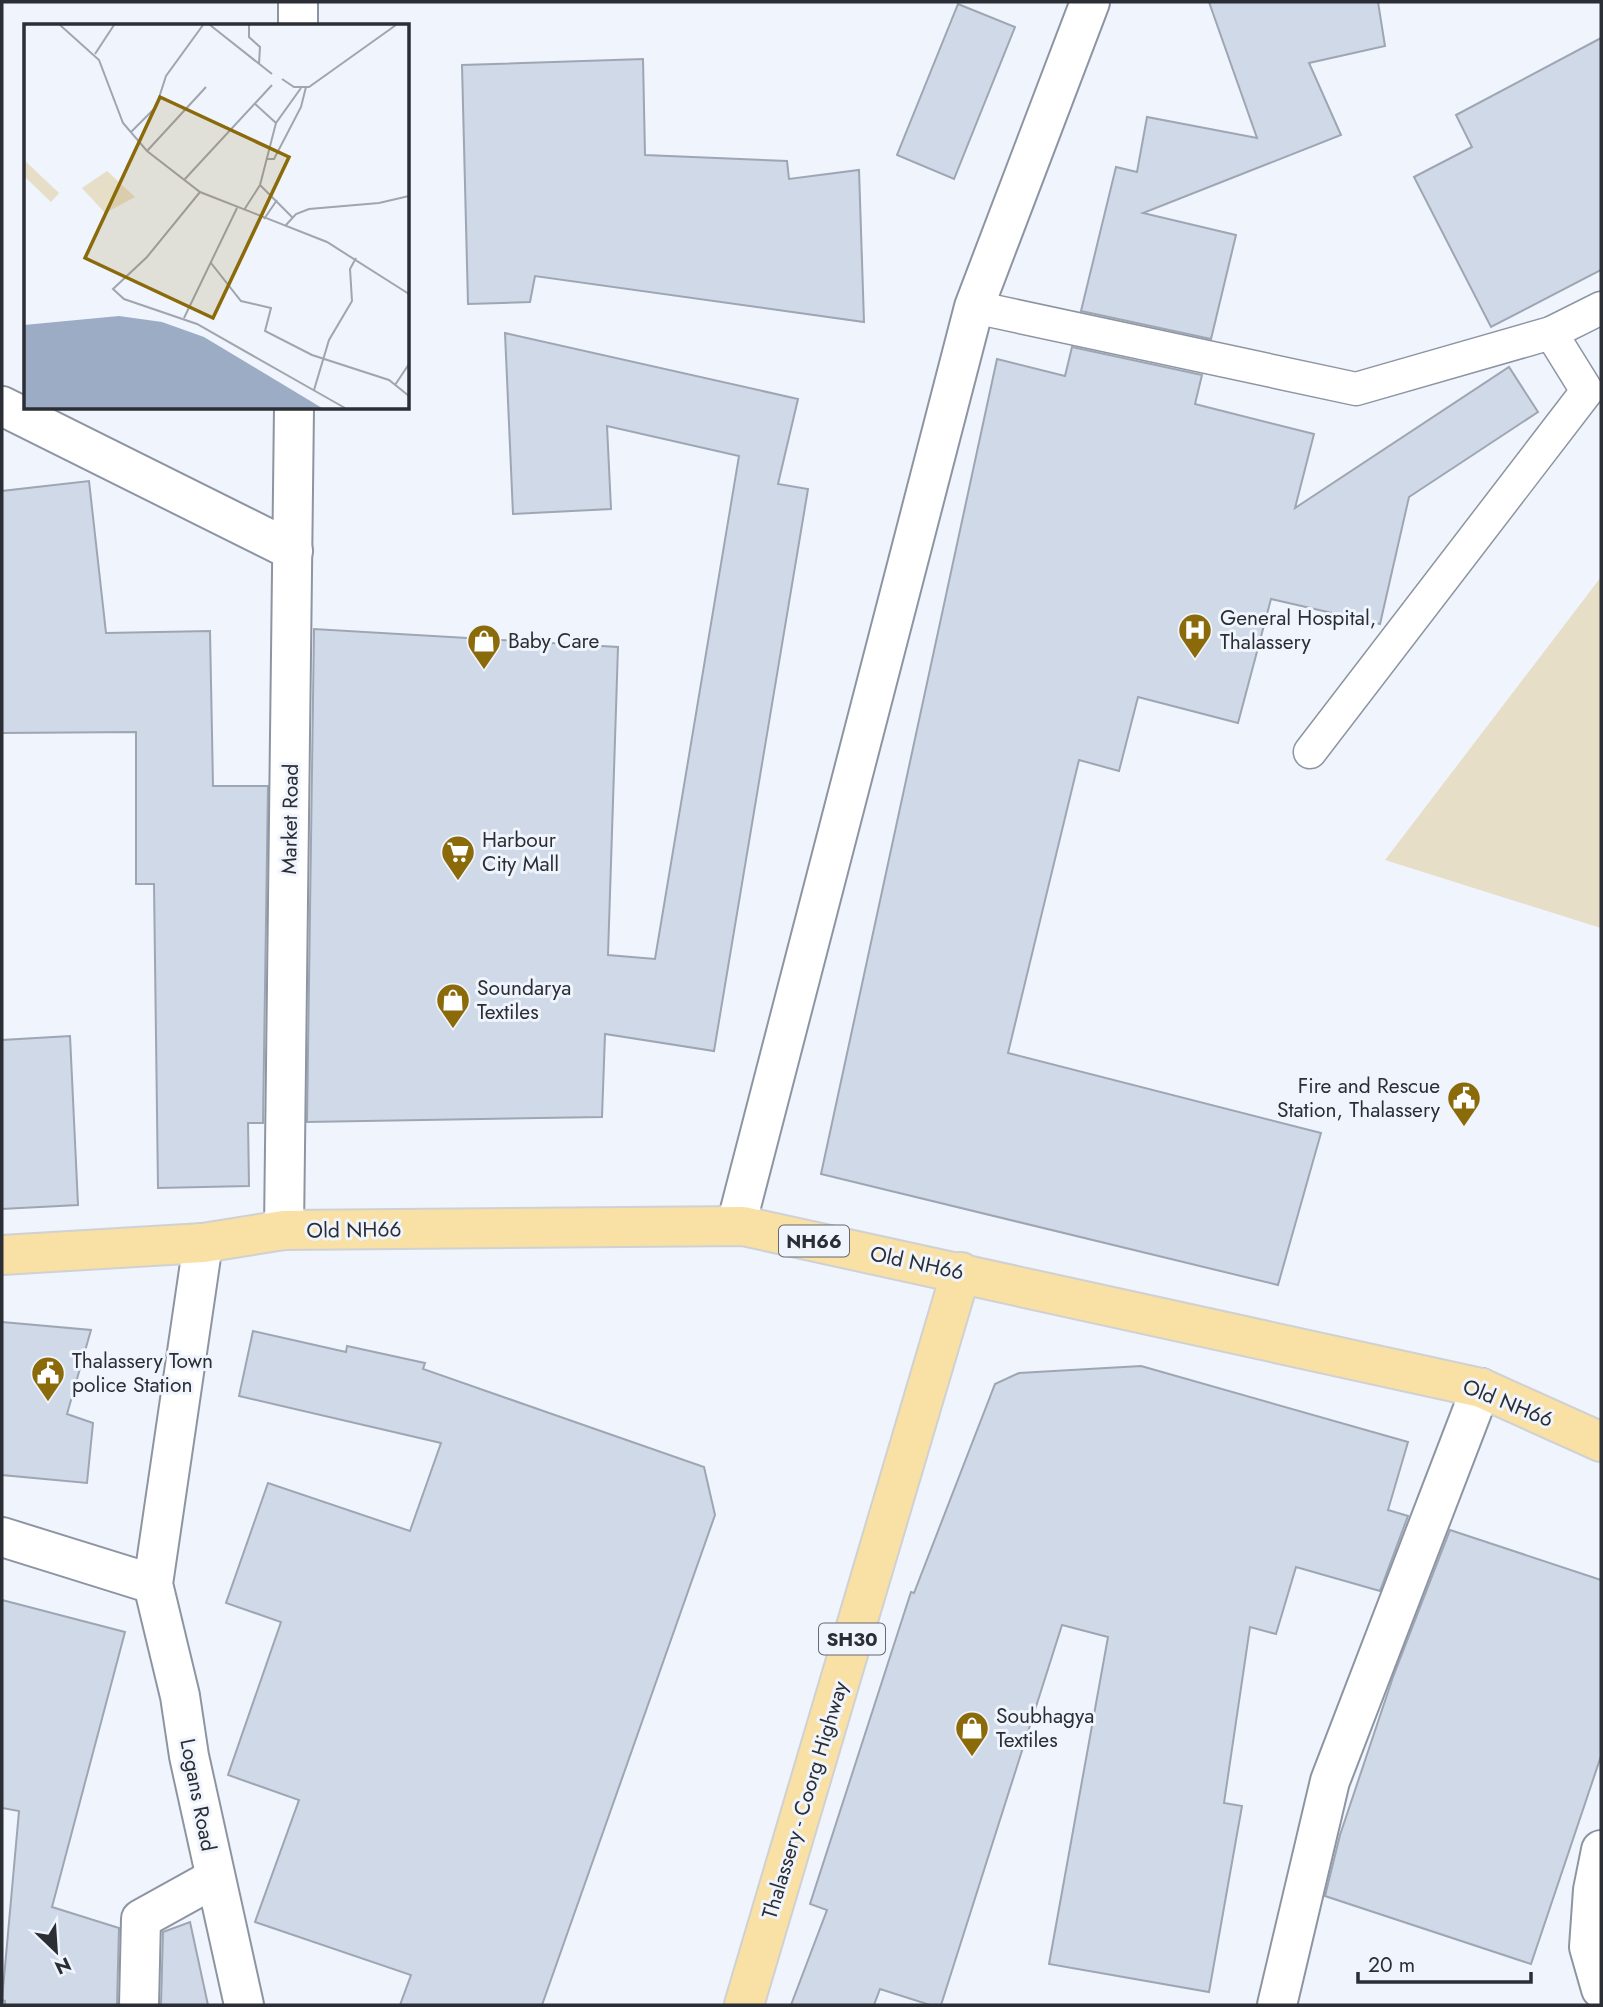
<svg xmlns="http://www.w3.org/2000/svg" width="1603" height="2007" viewBox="0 0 1603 2007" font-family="Jost,sans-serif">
<rect width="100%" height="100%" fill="#eff4fd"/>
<polygon fill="#e7dec8" points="1601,577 1601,928 1385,860"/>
<g fill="#d0d9e7" stroke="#9ea6b3" stroke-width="2">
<polygon points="1209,2 1378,2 1385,46 1309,63 1341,135 1143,213 1236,235 1211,339 1081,311 1116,167 1137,172 1147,117 1257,138"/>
<polygon points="958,4 1015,27 954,179 897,155"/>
<polygon points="1601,38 1601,270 1491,327 1414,177 1472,147 1456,115"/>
<polygon points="643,59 645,155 787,161 789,179 859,170 864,322 535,276 530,302 468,304 462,65"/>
<polygon points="505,333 798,399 778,484 808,489 714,1051 605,1034 602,1117 307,1122 314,629 618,647 608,955 655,959 739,456 607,426 611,509 513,514"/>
<polygon points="1072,347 1202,375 1195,404 1314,434 1295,508 1509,367 1538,412 1409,497 1380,624 1271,599 1238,723 1138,697 1119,771 1079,760 1008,1053 1321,1133 1278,1285 821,1174 997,359 1065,376"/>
<polygon points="89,481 106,633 210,631 213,786 268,786 263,1123 248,1123 249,1186 158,1188 154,884 136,884 136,732 2,733 2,491"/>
<polygon points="70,1036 78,1205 2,1209 2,1040"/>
<polygon points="2,1322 91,1330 67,1414 93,1423 87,1483 2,1475"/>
<polygon points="253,1331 346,1352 347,1346 425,1363 423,1369 704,1467 715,1515 542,2005 400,2005 411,1975 255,1922 299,1800 228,1775 281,1622 226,1603 268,1483 410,1531 441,1443 239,1396"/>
<polygon points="1141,1366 1408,1442 1388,1510 1408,1516 1380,1591 1296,1567 1276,1634 1250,1627 1224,1803 1242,1806 1209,1992 1049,1964 1108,1637 1062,1625 941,2005 930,2005 880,1989 874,2005 791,2005 827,1910 810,1904 911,1592 914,1593 995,1384 1019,1373"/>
<polygon points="1450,1530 1601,1580 1601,1756 1531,1964 1325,1896 1340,1835 1393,1677"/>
<polygon points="2,1600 125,1632 52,1907 119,1928 117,2005 5,2005 5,2001 2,2000 19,1811 2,1808"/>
<polygon points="190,1922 208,2005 161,2005 163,1932"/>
</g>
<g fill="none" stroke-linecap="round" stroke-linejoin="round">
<g stroke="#8d95a2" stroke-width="35">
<g id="service">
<polyline points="974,307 1356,389 1551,333 1601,308"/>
<polyline points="1310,752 1587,391 1551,333"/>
</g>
</g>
<g stroke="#8d95a2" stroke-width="42">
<g id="minor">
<polyline points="298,26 298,2"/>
<polyline points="2,406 293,551"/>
<polyline points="743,1226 739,1214 974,307 1090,2"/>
<polyline points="284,1230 294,408"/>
<polyline points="1601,1850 1593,1890 1589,1947 1601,1989"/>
<polyline points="139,2005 141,1919 215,1878"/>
<polyline points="1277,2005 1330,1781 1481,1388"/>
</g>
</g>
<g stroke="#8d95a2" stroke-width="42">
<g id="tertiary">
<polyline points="203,1243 153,1584 180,1696 189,1756 244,2005"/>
<polyline points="2,1537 153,1584"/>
</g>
</g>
<g stroke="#d0d1d2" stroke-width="42">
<g id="primary">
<polyline points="2,1255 203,1243 284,1230 743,1226 1481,1388 1601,1442"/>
<polyline points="744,2005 961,1272"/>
</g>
</g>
<use href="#service" stroke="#fff" stroke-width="32"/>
<use href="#minor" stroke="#fff" stroke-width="38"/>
<use href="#tertiary" stroke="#fff" stroke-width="38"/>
<use href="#primary" stroke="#f9e0a4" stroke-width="38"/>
</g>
<defs>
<g id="hospital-pin" transform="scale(1.75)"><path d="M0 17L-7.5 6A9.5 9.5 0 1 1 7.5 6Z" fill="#8b6a0a" stroke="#eff4fd"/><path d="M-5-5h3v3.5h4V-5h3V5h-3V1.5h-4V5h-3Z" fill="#fff"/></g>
<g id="shop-pin" transform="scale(1.75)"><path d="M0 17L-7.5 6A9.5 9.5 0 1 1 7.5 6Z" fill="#8b6a0a" stroke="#eff4fd"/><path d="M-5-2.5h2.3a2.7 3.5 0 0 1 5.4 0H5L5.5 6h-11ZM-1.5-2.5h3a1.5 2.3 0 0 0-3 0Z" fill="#fff"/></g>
<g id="supermarket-pin" transform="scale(1.75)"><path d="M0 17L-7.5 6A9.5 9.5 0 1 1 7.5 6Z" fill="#8b6a0a" stroke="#eff4fd"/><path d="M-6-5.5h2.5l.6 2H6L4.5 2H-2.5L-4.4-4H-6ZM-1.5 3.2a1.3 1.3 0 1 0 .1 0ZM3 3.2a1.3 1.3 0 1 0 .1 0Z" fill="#fff"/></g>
<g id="civic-pin" transform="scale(1.75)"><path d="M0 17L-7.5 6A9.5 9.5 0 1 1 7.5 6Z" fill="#8b6a0a" stroke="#eff4fd"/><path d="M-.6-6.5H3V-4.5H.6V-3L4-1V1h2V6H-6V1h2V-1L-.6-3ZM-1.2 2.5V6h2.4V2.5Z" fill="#fff"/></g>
</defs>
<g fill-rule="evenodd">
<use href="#hospital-pin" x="1195" y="630"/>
<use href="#shop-pin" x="484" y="641"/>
<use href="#supermarket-pin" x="458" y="852"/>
<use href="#shop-pin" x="453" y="1000"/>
<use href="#civic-pin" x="1464" y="1098"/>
<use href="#civic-pin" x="48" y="1373"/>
<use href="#shop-pin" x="972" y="1728"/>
</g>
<g text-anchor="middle" stroke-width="6" stroke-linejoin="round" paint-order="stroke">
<g fill="#eff4fd" stroke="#666970" stroke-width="2">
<rect x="779" y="1225.5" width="70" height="31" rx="5"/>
<rect x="819" y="1623.5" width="66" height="31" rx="5"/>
</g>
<g font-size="19" font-weight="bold" fill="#2b2e34">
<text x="814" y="1248">NH66</text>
<text x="852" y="1646">SH30</text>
</g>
<g font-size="21" fill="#2b2e34" stroke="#eff4fd" text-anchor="start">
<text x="1220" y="625">General Hospital,<tspan x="1220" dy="24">Thalassery</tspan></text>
<text x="508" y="648">Baby Care</text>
<text x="482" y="847">Harbour<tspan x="482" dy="24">City Mall</tspan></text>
<text x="477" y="995">Soundarya<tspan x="477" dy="24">Textiles</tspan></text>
<text x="1440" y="1093" text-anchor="end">Fire and Rescue<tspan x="1440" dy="24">Station, Thalassery</tspan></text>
<text x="72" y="1368">Thalassery Town<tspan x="72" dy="24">police Station</tspan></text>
<text x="996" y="1723">Soubhagya<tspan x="996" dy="24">Textiles</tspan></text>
</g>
<g font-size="21" fill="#2b2e34" stroke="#eff4fd">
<text transform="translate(290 819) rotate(-89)" y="7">Market Road</text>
<text transform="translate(354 1230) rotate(-1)" y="7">Old NH66</text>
<text transform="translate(917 1263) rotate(12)" y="7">Old NH66</text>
<text transform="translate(1508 1403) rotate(22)" y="7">Old NH66</text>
<text transform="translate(198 1795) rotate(79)" y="7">Logans Road</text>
<text transform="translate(805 1800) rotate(-73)" y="7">Thalassery - Coorg Highway</text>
</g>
</g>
<g transform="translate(24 24)">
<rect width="385" height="385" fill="#eff4fd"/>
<path d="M0,136L35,169L27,178L0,152ZM83,147L111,173L81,189L58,164Z" fill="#e7dec8"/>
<path d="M95,292L138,298L180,313L298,384H0V301Z" fill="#9dacc5"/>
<path fill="none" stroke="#a1a5ad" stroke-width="2" d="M36,1L75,36L99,99L123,127L176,168L303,218L385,270M186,1L248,50M225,1V13L236,23L235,40M71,30L90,1M258,55L270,63H285L372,1M230,79L252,99M107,108L132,83L142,52L179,1M123,127L182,63M242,135H250L277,83L282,63M160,156L248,61M236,161L268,193M176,168L123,233L89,265L100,275L173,300L321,384M220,186L236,161L252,99L277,64M240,195L253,176M262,201L272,190L285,185L355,179L385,172M187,239L217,277L247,284L241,307L288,331L365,356L385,372M160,294L213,184M371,361L385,340M290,366L305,316L328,277L326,245L332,234"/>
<path fill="#8b6a0a" fill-opacity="0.15" stroke="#8b6a0a" stroke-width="3.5" d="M136,73L265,133L189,294L61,234Z"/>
<rect width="385" height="385" fill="none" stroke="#2b2e34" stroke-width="3.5"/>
</g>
<rect width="1603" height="2007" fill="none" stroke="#2b2e34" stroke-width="7"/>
<g transform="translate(56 1951) rotate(155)" stroke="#eff4fd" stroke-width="5" paint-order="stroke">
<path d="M0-5L12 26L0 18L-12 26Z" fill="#2b2e34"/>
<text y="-10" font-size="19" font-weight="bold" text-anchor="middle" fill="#2b2e34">N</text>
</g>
<path d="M1358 1972v10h173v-10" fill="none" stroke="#2b2e34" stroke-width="3.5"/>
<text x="1368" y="1972" font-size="21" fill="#2b2e34" stroke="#eff4fd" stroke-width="5" paint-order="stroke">20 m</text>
</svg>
